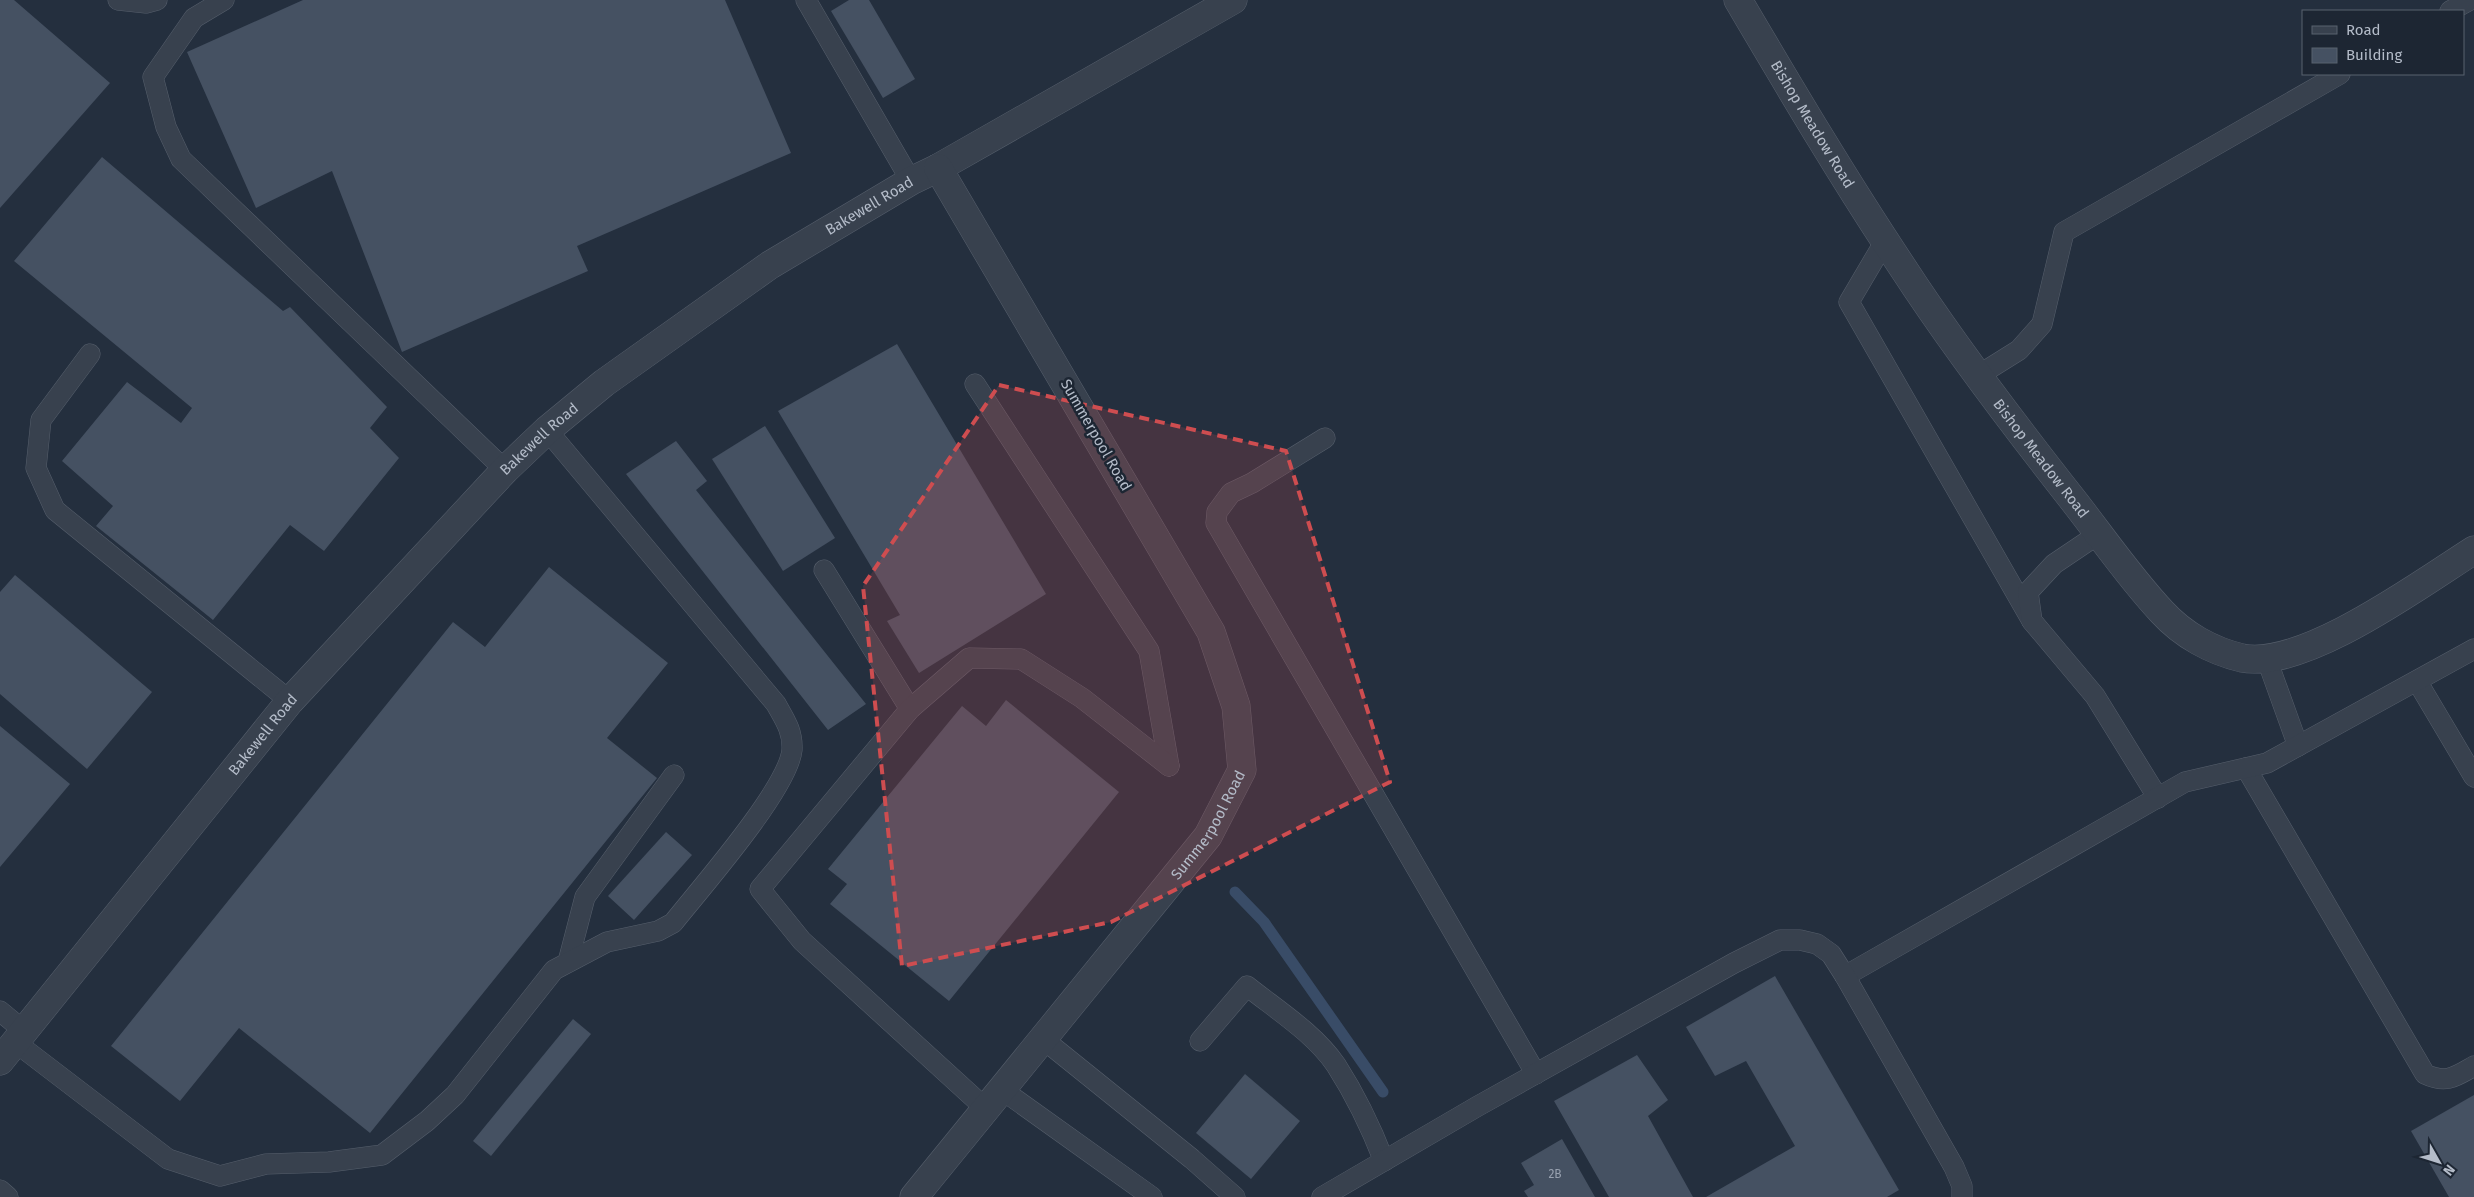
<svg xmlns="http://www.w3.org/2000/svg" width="2474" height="1197" viewBox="0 0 2474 1197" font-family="'Fira Sans',sans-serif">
<rect width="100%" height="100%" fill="#242f3e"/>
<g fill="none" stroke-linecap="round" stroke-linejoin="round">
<polyline stroke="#394c67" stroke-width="11" points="1235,892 1264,922 1383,1092"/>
</g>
<g fill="#455162">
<polygon points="0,0 14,0 110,83 0,208"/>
<polygon points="303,0 725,0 791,153 577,246 588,271 402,352 332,171 256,208 187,52"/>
<polygon points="849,0 869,0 915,79 883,98 831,11"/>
<polygon points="102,157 283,311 290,307 387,407 370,428 399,458 324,551 290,525 213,620 96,526 113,506 62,461 127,382 181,423 192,408 14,261"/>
<polygon points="897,344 1046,594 919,673 887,621 900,615 778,411"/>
<polygon points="765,426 835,538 783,571 712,459"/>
<polygon points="676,441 707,481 696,490 866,704 828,730 626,474"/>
<polygon points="549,567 668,663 607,738 657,778 370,1133 239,1028 180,1101 111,1046 453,622 485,647"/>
<polygon points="15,575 152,692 87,769 0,694 0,592"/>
<polygon points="1006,700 1119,792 949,1001 830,904 847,884 828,869 962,706 986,726"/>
<polygon points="0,726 70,784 0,867"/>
<polygon points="666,832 692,855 634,920 608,896"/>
<polygon points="1775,976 1899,1190 1887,1197 1706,1197 1795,1146 1746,1061 1715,1076 1686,1027"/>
<polygon points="573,1019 591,1034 491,1156 473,1141"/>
<polygon points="1637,1055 1668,1100 1648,1116 1693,1197 1609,1197 1554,1101"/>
<polygon points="1245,1074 1300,1121 1251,1179 1196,1133"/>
<polygon points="2474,1095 2474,1197 2449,1197 2411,1131"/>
<polygon points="1562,1139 1595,1197 1528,1197 1524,1191 1534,1185 1521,1163"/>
</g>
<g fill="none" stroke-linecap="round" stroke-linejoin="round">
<g stroke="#565f6c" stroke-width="21">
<g id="lane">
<polyline points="118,0 146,3 157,0"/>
<polyline points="224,0 194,18 153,77 166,127 181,159 505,470"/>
<polyline points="806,0 911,181"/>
<polyline points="2450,11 2470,0"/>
<polyline points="1885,241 1849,302 2032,621"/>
<polyline points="90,354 41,420 36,468 55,510 290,701"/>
<polyline points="1979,375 2019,350 2042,324 2064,232 2340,74"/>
<polyline points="975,384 1149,651 1169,766"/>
<polyline points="1325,438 1252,483 1231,493 1217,512 1216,523 1536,1074"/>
<polyline points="2100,533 2054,564 2028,592 2032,621 2095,696 2158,798"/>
<polyline points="824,570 910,709"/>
<polyline points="2266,657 2298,746"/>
<polyline points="2417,681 2474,777"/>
<path d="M2246,768L2425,1074C2446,1084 2455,1077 2474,1066"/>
<polyline points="568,962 585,897 674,775"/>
<polyline points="1845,976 2185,782 2267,763 2474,649"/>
<polyline points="0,1011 24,1031"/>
<polyline points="1043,1039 1192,1159 1235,1197"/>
<path d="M1200,1041L1247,986C1277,1010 1314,1033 1336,1065C1354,1093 1372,1130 1384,1161"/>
<path d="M15,1042L168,1159L220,1176L266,1164L329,1162L382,1155L427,1121L455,1095L554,970L607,942L658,931L673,923C700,889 788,789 792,750C793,731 785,720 776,704L547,430"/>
<polyline points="1001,1089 1152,1197"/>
<polyline points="985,1108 802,941 760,889 910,709 969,658 1021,659 1082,698 1169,766"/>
<polyline points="0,1190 8,1197"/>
<polyline points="1322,1197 1478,1106 1734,963 1780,940 1800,940 1817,944 1831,954 1845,976 1954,1167 1962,1186 1962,1197"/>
</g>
</g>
<g stroke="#565f6c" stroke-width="29">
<g id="street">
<path id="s1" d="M1738,0C1791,90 1845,181 1903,268C1955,348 2014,425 2073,500C2102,537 2130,578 2162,612C2183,635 2212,651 2242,658C2304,670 2422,583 2474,550"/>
<path id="s2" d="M0,1061L290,701L505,470L547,430L604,383L770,265L911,181L938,168L1233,0"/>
<path id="s3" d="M914,1197L1208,836L1242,770L1236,706L1211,632L938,168"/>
</g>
</g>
<use href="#lane" stroke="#38414e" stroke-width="20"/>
<use href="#street" stroke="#38414e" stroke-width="28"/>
</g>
<path fill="#ce4d50" fill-opacity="0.2" stroke="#ce4d50" stroke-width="4" stroke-dasharray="10 6" stroke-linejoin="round" d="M999,385L1286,451L1390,782L1111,922L902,966L863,586Z"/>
<g text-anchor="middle" stroke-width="5" stroke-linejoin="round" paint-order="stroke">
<g font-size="12" fill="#98a1af">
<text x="1555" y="1178">2B</text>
</g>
<g font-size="15" fill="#b4bcc9" stroke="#1d2633">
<text dy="5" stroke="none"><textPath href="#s1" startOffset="145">Bishop Meadow Road</textPath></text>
<text dy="5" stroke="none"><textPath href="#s2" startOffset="1229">Bakewell Road</textPath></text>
<text transform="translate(1096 435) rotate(60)" y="5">Summerpool Road</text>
<text dy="5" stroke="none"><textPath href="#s2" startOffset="824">Bakewell Road</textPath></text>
<text dy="5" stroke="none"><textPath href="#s1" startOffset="550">Bishop Meadow Road</textPath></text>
<text dy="5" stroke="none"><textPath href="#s2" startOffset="419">Bakewell Road</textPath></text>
<text dy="5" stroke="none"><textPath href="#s3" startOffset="475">Summerpool Road</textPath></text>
</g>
</g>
<rect x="2302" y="10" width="162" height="65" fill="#1d2633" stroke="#59626f"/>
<rect x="2312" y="26" width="25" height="8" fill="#38414e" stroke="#59626f"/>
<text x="2346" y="35" font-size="15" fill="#b4bcc9">Road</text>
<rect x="2312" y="48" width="25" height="15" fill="#455162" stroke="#59626f"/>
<text x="2346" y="60" font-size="15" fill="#b4bcc9">Building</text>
<g transform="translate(2439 1162) rotate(129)" stroke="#1d2633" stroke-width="4" paint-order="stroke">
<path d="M0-4L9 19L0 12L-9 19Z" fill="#b4bcc9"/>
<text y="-8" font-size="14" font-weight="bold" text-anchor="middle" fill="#b4bcc9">N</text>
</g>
</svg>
